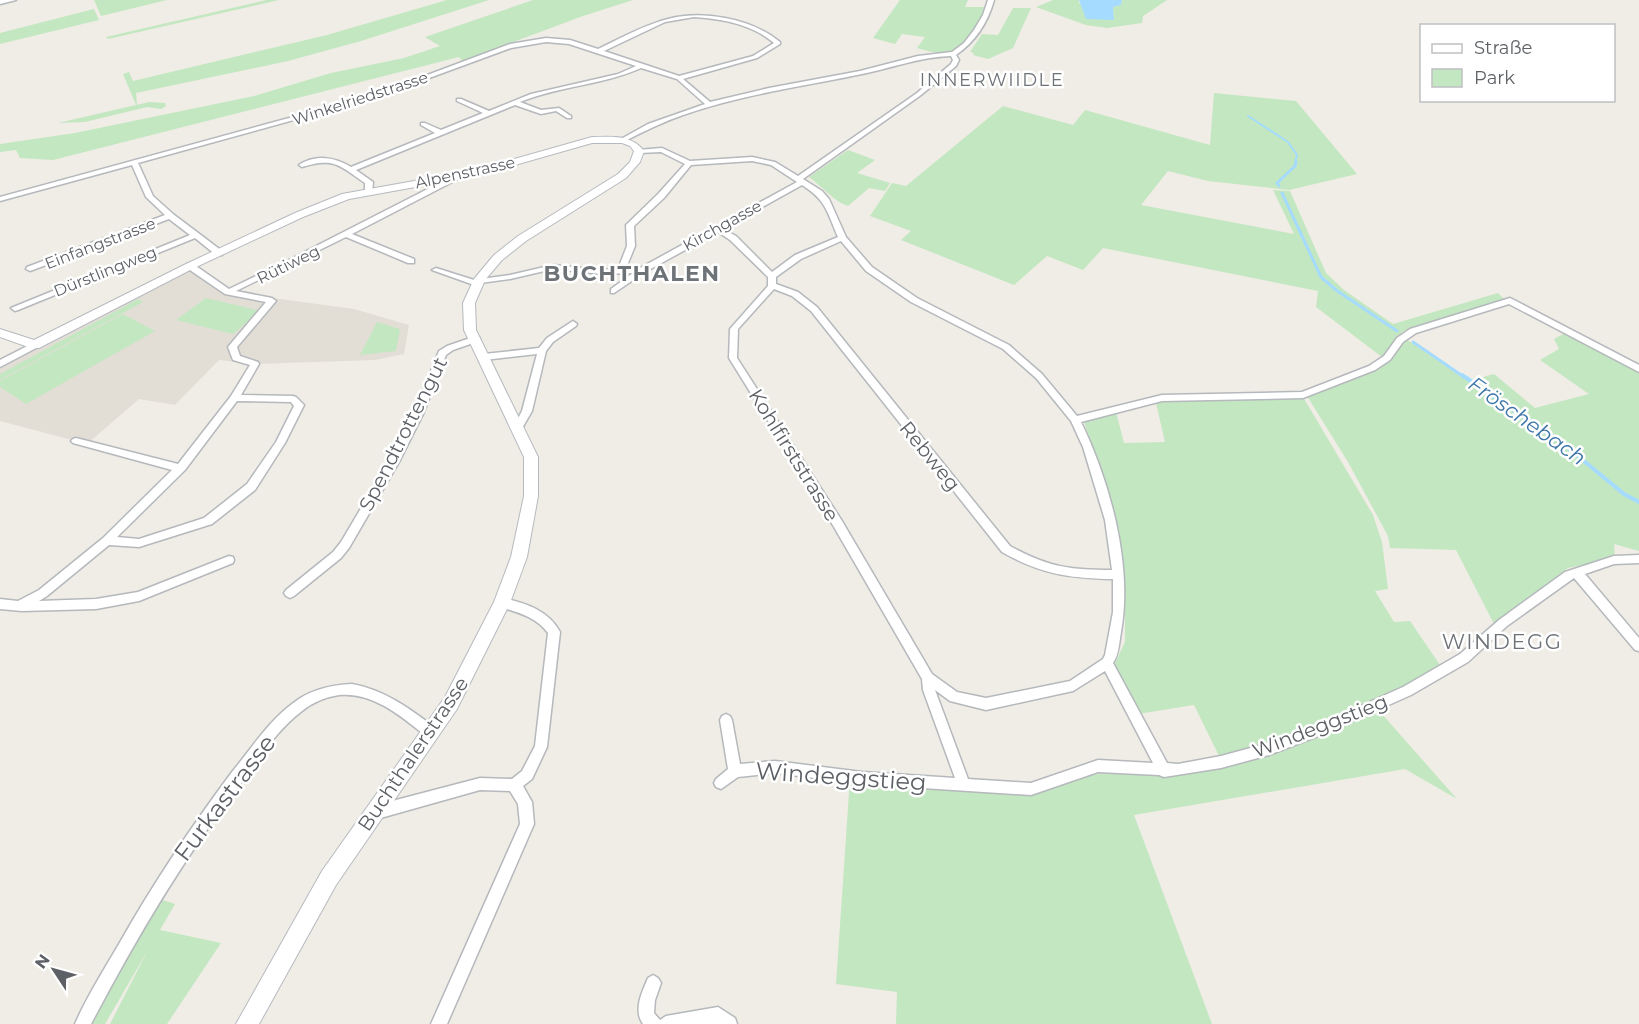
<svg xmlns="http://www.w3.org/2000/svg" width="1639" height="1024" viewBox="0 0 1639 1024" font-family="Montserrat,sans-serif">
<rect width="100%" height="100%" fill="#efede5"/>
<polygon fill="#e2ded6" points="190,266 228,292 354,309 409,325 404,354 375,360 255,364 219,360 175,405 139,399 87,444 0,421 0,364"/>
<g fill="#c3e7c1">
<polygon points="94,0 167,0 101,16"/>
<polygon points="267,0 279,0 108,39 106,37"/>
<polygon points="447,0 489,0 361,41 288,61 136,93 137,105 149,102 165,103 166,106 161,109 147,107 85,122 58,123 136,105 123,74 129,72 133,81 327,35"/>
<polygon points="533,0 633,0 583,16 462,61 459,57 53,160 20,158 16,150 0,152 0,144 75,133 254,96 331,73 404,58 440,46 425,37"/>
<path d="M900,0H968L965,7H986C982,21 966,48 951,52C940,55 928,51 917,48L925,37L902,34L895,44L873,38Z"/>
<polygon points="1053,0 1079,0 1079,3 1114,20 1113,7 1121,5 1122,0 1167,0 1143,16 1142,23 1107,28 1086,25 1036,7"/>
<polygon points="1013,8 1031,8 1013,48 988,59 973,55 974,53 970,52 982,34 998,35"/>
<polygon points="94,9 99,20 0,44 0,33"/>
<polygon points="1214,93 1296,101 1357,174 1289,190 1208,181 1168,171 1141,205 1294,234 1273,190 1290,191 1326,273 1344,290 1393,324 1498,293 1505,300 1403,331 1382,357 1316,307 1318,291 1103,248 1083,270 1047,256 1014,285 901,240 911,231 870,216 892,183 906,186 1003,106 1073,125 1085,110 1210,145"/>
<path d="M848,150L875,160L857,173L890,183L885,191L869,188L848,206C833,201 822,186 809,177Z"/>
<polygon points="206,298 261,311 233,334 176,320"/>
<polygon points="138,299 143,302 0,380 0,374"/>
<polygon points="123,314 155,331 26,404 0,387 0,381"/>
<polygon points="377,322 400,329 396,351 360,355"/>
<polygon points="1565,333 1639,371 1639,551 1614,544 1615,558 1568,568 1494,624 1456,550 1390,548 1388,536 1348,462 1307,396 1389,361 1406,339 1468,381 1494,374 1535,408 1589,394 1540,360 1559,349 1554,339"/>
<polygon points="1303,397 1373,515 1382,542 1388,589 1375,591 1394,622 1410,621 1442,668 1374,705 1457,799 1405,769 1134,815 1212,1024 896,1024 897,992 836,984 850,778 1022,795 1088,775 1117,773 1179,775 1224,766 1194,705 1138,714 1114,665 1125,642 1125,576 1116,516 1084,422 1116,412 1124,443 1165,442 1156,403 1167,401"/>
<polygon points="157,898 175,904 160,930 221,943 167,1024 110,1024 148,950 105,1024 89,1024"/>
</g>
<polygon fill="#a5dbff" points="1079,0 1122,0 1121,5 1113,7 1114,20 1086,19"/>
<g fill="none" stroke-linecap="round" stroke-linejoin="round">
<polyline stroke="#a5dbff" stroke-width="2" points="1248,116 1288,142 1297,155 1295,163"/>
<g stroke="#a5dbff" stroke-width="3">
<polyline points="1279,186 1277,183 1295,166 1296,162"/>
<polyline points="1282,193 1321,277 1336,290 1397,331"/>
<polyline points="1413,342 1464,377"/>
</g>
<polyline stroke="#a5dbff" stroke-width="4" points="1462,375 1562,443 1624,494 1639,502"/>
<g stroke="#b5b8bc" stroke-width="3">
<g id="street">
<polygon points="0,0 16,0 0,4"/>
<path d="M988,0H994C988,22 975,42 956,55L959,60L956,66L921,95L803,179L822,191L829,199L846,237L872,267L917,298L1009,345L1042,374L1077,416L1162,395L1302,392L1369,366L1384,356L1397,338L1410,329L1510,298L1639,365V372L1509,304L1416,333L1403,342L1390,360L1375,370L1303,398L1162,401L1081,422C1110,482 1133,565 1121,632C1119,643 1119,654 1113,663L1167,763L1178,764L1221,756L1269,743L1318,725L1403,687L1460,654L1499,620L1565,572L1614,556L1639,555V563L1614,564L1585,574L1639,638V651L1635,650L1574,578L1507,626L1468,662L1411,695L1326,733L1269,755L1221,768L1164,777L1159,775L1098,772L1031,795L862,784L775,773L738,777L721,789L716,787L714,783L716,779L728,769L720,720L722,716L726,714L730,716L732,720L740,764L775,761L862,772L955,778L923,690L922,679L834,527L729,358L730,329L768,286V277L730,240L718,232L645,272L614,293H611V289L633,273L602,274L553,269L510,279L480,283V286H477L432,270L436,268L474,280L510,275L553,265L602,270L618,269L627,246L626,225L658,194L685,164L661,152L639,153L636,151L637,150L662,148L690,161L752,157L775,162L798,176L917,93L951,64L953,60L951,56C919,57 889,69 857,75C799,87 740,95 683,115C663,122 644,131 625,141H621V139L648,124L705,104L677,79L641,68C603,85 559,86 520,102L541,110L559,108L571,116V118H567L556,111L541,114L515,105L356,170L373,182L372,193L365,191V183C339,165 334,157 302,167L299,165C315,154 335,157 351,167L435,133L421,125V123H425L441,130L483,113L457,101V99H461L489,111L531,94L618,74L636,66L569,44L546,42L511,48L402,88L348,105L138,163L153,196L173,214L222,251V255H216L195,238L18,310L15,311L11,308L190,235L169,219L30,271L26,269L27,267L165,215L146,197L132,165L0,201V197L344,103L398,86L510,44L546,38L570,40L598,49C644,27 673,8 725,18C746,22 764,29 780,42V44L757,58L683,79L710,102L769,88L860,71L918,56L952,52L964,43L974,30L983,15ZM694,17C722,19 752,24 774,43L753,56L679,76L604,51L665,22ZM752,161L771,165L797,182L640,268H626L635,246L634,226L664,198L691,165ZM802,185C827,201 827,212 838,237L795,255L772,272L736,236L723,229ZM841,241L866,271L911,302L1003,349L1036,378L1071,421L1083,447L1105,520L1112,570C1070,570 1047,567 1010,546L817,307L798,292L776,284V277L801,259ZM774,289L792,296L811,311L1002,552C1041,574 1068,578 1113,579V612L1105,655L1103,659L1070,681L986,698L957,692L932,674L842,521L737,358L738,329ZM1105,671L1153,763L1098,760L1031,783L968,779L935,690L950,701L986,710L1073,691Z"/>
<path d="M453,176L460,178L352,234L414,259V263H408L346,237L236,291L272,298L276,301L237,347L240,356L258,362L259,364L241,395L293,396L296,397L304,405L285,443L255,490L212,524L139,547L109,545L47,596L39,601L96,599L138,592L229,556L233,557L234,560L233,563L139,601L96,609L22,611L0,609V599L18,601L39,590L103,538L172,470L73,443L71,441L73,439L76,438L178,464L231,396L250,365L233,360L228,347L266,302L225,294L187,268V264H193L229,289L283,263ZM237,401L291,402L294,406L276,442L247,484L204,518L139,539L117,537L185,470Z"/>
<polygon points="573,321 577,324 576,326 553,342 546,351 532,411 521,430 515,430 513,428 522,411 537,354 484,360 480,357 484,354 539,348 547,338"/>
<polygon points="476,336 479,337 479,341 453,350 446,355 424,412 399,462 349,548 341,558 294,596 290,598 286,596 284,593 286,590 333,552 341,542 389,461 414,412 439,351 447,346"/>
<polygon points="35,342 39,345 38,347 0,367 0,360"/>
<path d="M502,598C525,603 548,610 560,632L547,747L532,779L523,786L532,802L534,824L447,1024H431L520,824L518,804L510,791L480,790L377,819L372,817L370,812L372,807L377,805L480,778L512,779L522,771L535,746L548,633C535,616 518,613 498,606L496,603L498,600Z"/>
<path d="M352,684C385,690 410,709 437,729L438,733L437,737L432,739L427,737C402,717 374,692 339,695C326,697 313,702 302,711C277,730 259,758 240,784C183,859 135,940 91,1024H75C87,996 104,970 119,944C153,884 191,827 232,772C251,749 268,722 292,704C309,690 330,685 352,684Z"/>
<path d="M653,975L658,978L661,983L655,1000L654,1013L660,1020L666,1016L718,1007L735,1018L737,1024H643C633,1010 642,992 648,978Z"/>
</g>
</g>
<g stroke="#b6babf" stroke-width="2">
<path id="secondary" d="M592,137C612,137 631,134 644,151L640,162L626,178L526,241L502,260L485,280L475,303L476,330L538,457V496L527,557L510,603L457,709L336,885L259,1024H236L322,871L445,697L494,602L511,557L524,496V457L464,330L463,303L474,279L494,255L518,236L618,174L630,162L634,151L630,146L622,143H592L476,176L349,199L303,217L194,268L39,348H31L0,337V329L34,340L186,264L295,213L342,194L475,170Z"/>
</g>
<use href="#street" fill="#fff" fill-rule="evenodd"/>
<use href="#secondary" fill="#fff" fill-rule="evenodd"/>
</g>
<g text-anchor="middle" stroke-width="5" stroke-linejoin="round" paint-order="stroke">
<g font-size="16" fill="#5d6166" stroke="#fff">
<text transform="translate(360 98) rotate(-18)" y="6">Winkelriedstrasse</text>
<text transform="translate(465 172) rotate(-12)" y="6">Alpenstrasse</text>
<text transform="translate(722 225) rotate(-29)" y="6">Kirchgasse</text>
<text transform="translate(100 243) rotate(-21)" y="6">Einfangstrasse</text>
<text transform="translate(288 264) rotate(-26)" y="6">Rütiweg</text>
<text transform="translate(105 271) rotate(-22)" y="6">Dürstlingweg</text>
</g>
<g font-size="18" letter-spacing="1.5" fill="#6e7378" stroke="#fff">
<text x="992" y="86">INNERWIIDLE</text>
</g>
<g font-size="20" fill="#5d6166" stroke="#fff">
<text transform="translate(403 434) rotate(-63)" y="7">Spendtrottengut</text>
<text transform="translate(794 455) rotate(58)" y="7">Kohlfirststrasse</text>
<text transform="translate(930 456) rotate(51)" y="7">Rebweg</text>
<text transform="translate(1320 726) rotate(-21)" y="7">Windeggstieg</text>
<text transform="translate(413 754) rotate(-56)" y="7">Buchthalerstrasse</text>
</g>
<g font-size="21" font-style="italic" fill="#3e76a9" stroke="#fff">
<text transform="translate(1527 421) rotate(35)" y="7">Fröschebach</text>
</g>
<g font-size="21" letter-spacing="1.5" fill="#6e7378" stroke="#fff">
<text x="1502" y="649">WINDEGG</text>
</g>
<g font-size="22" font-weight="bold" letter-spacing="1.5" fill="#6e7378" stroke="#fff">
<text x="632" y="281">BUCHTHALEN</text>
</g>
<g font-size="24" fill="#5d6166" stroke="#fff">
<text transform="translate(841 777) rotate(4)" y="8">Windeggstieg</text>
<text transform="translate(225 798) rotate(-53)" y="8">Furkastrasse</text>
</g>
</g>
<rect x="1420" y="24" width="195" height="78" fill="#ffffff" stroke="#bec0c2" stroke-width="1.5"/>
<rect x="1432" y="44" width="30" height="9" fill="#ffffff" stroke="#bec0c2" stroke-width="1.5"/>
<text x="1474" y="54" font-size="18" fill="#5d6166">Straße</text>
<rect x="1432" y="69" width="30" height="18" fill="#c3e7c1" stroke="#bec0c2" stroke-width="1.5"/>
<text x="1474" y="84" font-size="18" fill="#5d6166">Park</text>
<g transform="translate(54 970) rotate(306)" stroke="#ffffff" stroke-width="4.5" paint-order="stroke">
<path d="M0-4.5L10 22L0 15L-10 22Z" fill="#5d6166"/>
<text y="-9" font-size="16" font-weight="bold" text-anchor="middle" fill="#5d6166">N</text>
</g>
</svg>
